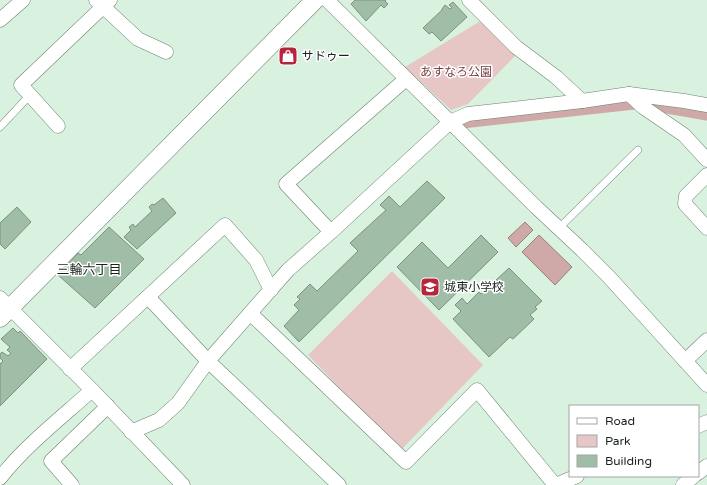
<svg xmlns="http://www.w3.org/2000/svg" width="707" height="485" viewBox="0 0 707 485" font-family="'Varela Round','Noto Sans JP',sans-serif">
<rect width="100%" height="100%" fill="#d9f1df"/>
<g fill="#e7c7c6">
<polygon points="482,20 517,54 468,104 451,110 405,67"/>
<polygon points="392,271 483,365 400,451 308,355"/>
</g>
<g fill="#cfa8a8" stroke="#98807e">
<polygon points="525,222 533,230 516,247 508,238"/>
<polygon points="539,235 572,267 555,285 522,252"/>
</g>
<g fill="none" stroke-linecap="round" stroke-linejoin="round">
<polyline stroke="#cfa8a8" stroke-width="13" points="462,122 634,103 650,104 707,114"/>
</g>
<g fill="#9fbda7" stroke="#7c9181">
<polygon points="355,0 386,0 385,1 388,4 384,8 381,5 366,21 351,4"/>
<polygon points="453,2 467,17 441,41 432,32 429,34 423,28 442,10 442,9 445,5 450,9 452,8 449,5"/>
<polygon points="427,181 445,198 299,342 284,326 299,310 294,305 300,299 297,297 310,284 317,291 358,251 350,243 386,210 380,205 389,196 400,207"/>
<polygon points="163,198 176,213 137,249 124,237 131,230 129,227 133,224 135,227 152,211 149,207 152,204 154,205"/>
<polygon points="17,207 31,222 5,249 0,244 0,223"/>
<polygon points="109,227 144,259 95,308 58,275 78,253 81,255"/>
<polygon points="481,235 498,252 439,310 397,267 422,242 448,268"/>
<polygon points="509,268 542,301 535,307 537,309 530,315 534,319 513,339 510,337 489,357 453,319 461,311 455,305 462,298 467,304 479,292 481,294"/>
<polygon points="13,328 18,333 20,331 47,359 0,406 0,364 3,361 0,358 0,354 2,352 8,356 11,353 7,350 10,347 1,339"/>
</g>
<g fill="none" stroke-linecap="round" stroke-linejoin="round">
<g stroke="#6d8272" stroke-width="8">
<g id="service">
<polyline points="0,127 30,95"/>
<polyline points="558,229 638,150"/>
</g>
</g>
<g stroke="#6d8272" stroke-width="15">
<g id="minor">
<polyline points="96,0 138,39 166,52"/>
<polyline points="327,0 536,207 582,250 609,277 707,385"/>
<polyline points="469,0 516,47 556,77 582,101"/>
<polyline points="0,20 23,0"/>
<polyline points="629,94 643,107 684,135 707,160"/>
<polyline points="58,126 21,85 110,0"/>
<polyline points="707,175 686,196 685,204 707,228"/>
<polyline points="331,232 286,184 406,79"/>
<polyline points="148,297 208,361 339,485"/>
<polyline points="0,298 92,390 183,485"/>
<polyline points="250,313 406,462 477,390 555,485"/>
<polyline points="685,361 707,340"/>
<polyline points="70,369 225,225 256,260 271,290"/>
<polyline points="698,426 707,422"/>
<polyline points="131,432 159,420 178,403 208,361 288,270 331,232 450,122 468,114 582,101 629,94 684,101 707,105"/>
<polyline points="698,473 707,466"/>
<path d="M0,478C26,445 61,418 92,390"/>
<polyline points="72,485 51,461 108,406"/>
<polyline points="556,485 577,476"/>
<polyline points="683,485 694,476"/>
</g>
</g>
<g stroke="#6d8272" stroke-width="19">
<polyline id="tertiary" points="0,318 315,0"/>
</g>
<use href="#service" stroke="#fff" stroke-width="7"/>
<use href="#minor" stroke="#fff" stroke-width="14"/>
<use href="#tertiary" stroke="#fff" stroke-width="18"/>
</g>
<defs>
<g id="shop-square" transform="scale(1)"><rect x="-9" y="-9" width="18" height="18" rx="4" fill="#b7253c" stroke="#fff"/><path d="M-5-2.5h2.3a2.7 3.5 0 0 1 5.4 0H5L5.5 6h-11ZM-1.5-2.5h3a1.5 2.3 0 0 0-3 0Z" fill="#fff"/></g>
<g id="school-square" transform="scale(1)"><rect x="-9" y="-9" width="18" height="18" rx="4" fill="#b7253c" stroke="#fff"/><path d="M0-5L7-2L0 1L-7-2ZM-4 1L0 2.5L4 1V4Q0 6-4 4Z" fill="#fff"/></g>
</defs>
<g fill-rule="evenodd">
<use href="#shop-square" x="288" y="56"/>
<use href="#school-square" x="430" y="287"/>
</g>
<g text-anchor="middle" stroke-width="3" stroke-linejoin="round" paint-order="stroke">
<g font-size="12" fill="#19221b" stroke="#fff" text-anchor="start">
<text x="302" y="60">サドゥー</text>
<text x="444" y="291">城東小学校</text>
</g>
<g font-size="12" fill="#743f40" stroke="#fff">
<text x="456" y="76">あすなろ公園</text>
</g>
<g font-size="13" fill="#19221b" stroke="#fff">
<text x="89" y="274">三輪六丁目</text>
</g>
</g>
<rect x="569" y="405" width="130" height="72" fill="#ffffff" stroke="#a3a7a4"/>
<rect x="577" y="418" width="20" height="6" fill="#ffffff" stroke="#a3a7a4"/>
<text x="605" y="425" font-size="12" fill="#19221b">Road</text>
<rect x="577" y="435" width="20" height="12" fill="#e7c7c6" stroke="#a3a7a4"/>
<text x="605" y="445" font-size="12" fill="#19221b">Park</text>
<rect x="577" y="455" width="20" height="12" fill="#9fbda7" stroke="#a3a7a4"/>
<text x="605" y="465" font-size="12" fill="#19221b">Building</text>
</svg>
